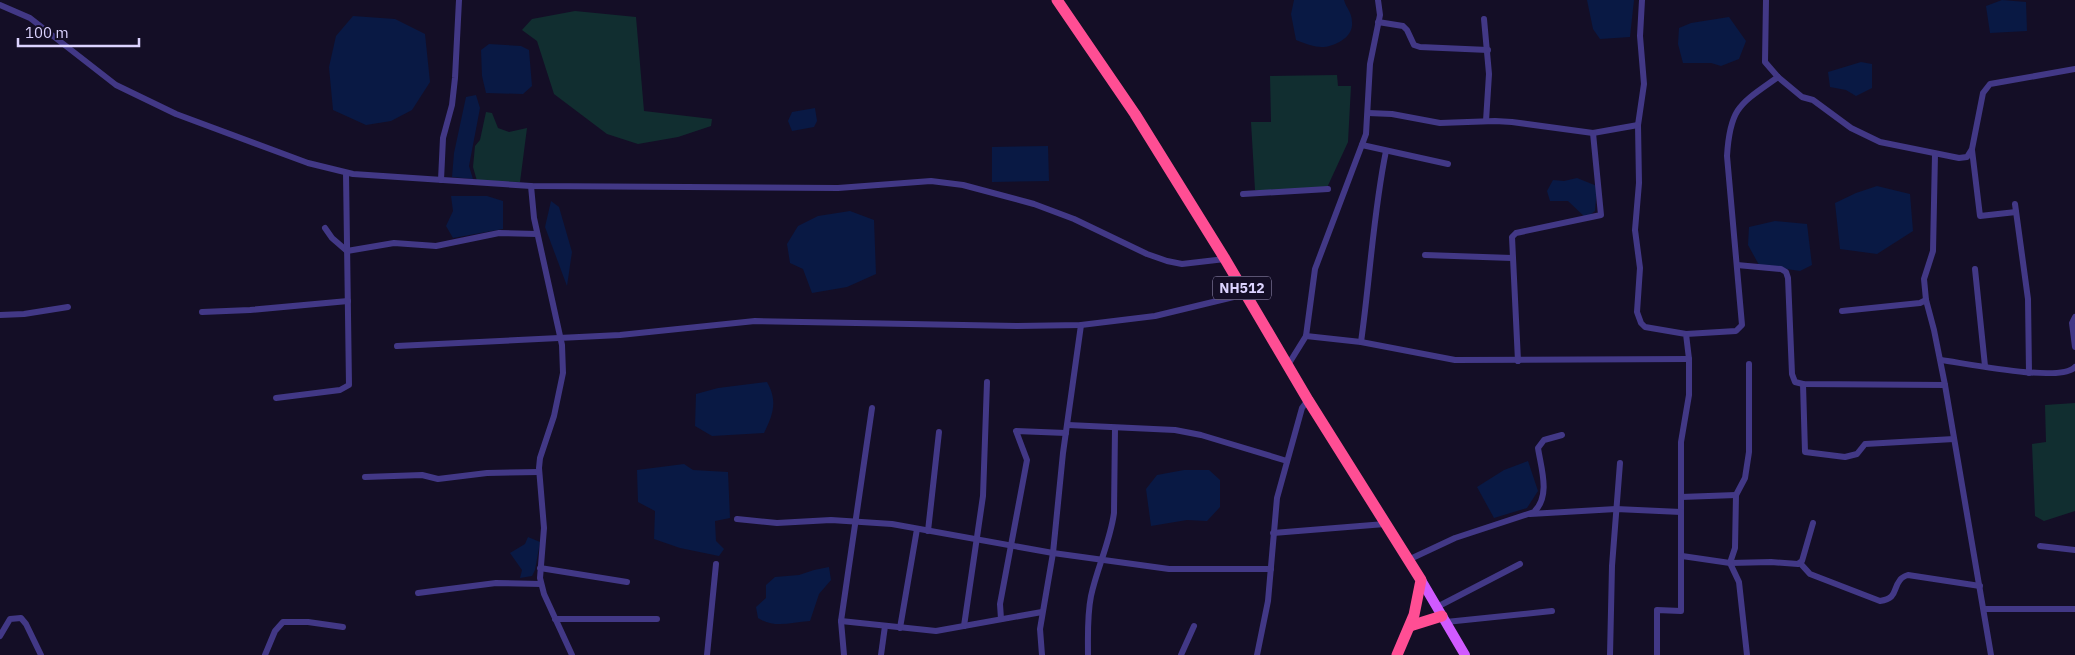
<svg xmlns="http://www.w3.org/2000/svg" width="2075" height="655" viewBox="0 0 2075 655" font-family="'IBM Plex Sans',sans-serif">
<rect width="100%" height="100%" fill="#140e26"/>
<g fill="#112e30">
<polygon points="575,11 636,17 644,111 712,119 711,126 678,137 638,144 607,134 554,94 537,41 522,30 532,19"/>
<polygon points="1337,75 1338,86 1351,86 1348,142 1325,192 1255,190 1251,122 1271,122 1270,76"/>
<polygon points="486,112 492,113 498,128 509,132 527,128 520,182 477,181 473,167 475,146 480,140"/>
<polygon points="2075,403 2075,511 2044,521 2035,516 2032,444 2046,442 2045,405"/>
</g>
<g fill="#091944">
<path d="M1294,0H1344C1346,8 1352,12 1352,22C1353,30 1348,37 1341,41C1324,51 1314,47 1296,40L1291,14Z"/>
<polygon points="1587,0 1634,0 1630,37 1600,39 1593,29"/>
<polygon points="2002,0 2026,2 2027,31 1990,33 1986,6"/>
<polygon points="353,16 395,19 425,34 430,82 412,110 391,121 366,125 333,110 329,67 336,36"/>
<polygon points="1729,17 1746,41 1739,59 1721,66 1711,63 1683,63 1678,44 1679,28 1691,23"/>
<polygon points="489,44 521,46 529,50 532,86 523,94 486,93 482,76 481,50"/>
<polygon points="1861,62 1872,64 1872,88 1856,96 1846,90 1830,87 1828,72"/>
<polygon points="476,95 480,108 469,166 473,179 452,177 454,153 466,97"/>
<polygon points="815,108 817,121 814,127 792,131 788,121 792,112"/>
<polygon points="1048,146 1049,181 992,182 992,147"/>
<polygon points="1577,178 1597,186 1595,211 1586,218 1568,201 1550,201 1547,191 1553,180 1564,181"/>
<polygon points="1877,186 1910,194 1913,231 1877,254 1840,249 1835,203 1856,193"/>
<polygon points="451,196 487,196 503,201 503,229 453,238 446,226 453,211"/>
<polygon points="551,201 559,207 572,252 567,286 545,227"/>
<polygon points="850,211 874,220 876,274 847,287 812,293 803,269 790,263 787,244 798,226 818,216"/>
<polygon points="1775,221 1807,224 1812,265 1800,271 1759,265 1748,245 1749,227"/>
<path d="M767,382C778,402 773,414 764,433L712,436L695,426L696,394L718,388Z"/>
<polygon points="1528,461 1538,491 1527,508 1494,518 1477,487 1504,470"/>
<polygon points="684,464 693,470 728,472 730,518 715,521 716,541 724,549 719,556 680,548 654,539 655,511 638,502 637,470"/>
<polygon points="1184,470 1209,470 1220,480 1220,507 1207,521 1187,520 1151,526 1146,489 1157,475"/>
<polygon points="528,537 540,542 535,570 532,576 520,578 522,570 510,553 525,544"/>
<path d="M829,567L831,580L819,594L810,621C791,622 775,629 758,618L756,607L766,598V585L775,577L799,575L814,570Z"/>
</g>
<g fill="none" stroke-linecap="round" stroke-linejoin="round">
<g stroke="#423886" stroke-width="6">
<polyline points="1642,0 1640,36 1644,84 1638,125 1639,183 1635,230 1640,268 1637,312 1641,323 1645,327 1686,334 1689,359 1689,395 1681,442 1681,611 1657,610 1657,655"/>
<polyline points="1766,0 1765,62 1778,77 1802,97 1813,100 1851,128 1880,142 1959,158 1967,157 1972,149 1983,93 1990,84 2075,69"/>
<polyline points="0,5 30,18 116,85 176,114 308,163 353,174 531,186 838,188 931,181 963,185 1034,204 1074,219 1147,254 1167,261 1182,264 1225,259"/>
<polyline points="1484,19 1489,74 1486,121"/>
<polyline points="1378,22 1403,26 1407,30 1414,45 1420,47 1488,50"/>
<polyline points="1368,113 1392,114 1440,123 1495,121 1512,122 1593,133 1638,125"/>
<polyline points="1362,145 1448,164"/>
<polyline points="1972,150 1980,216 2016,212"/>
<polyline points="1935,154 1933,251 1924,279 1926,300 1934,330 1945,385 1991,655"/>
<polyline points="441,180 443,138 452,105 455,78 459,0"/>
<polyline points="531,186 534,218 562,345 563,373 554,416 540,458 539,468 544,528 540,578 544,594 572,655"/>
<polyline points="1243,194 1328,189"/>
<polyline points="2015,204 2028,299 2029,373"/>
<polyline points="325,228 332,238 347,251 394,243 436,246 499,233 537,234"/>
<polyline points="1425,255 1512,258"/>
<polyline points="1737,265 1781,269 1786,272 1788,278 1792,374 1795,382 1803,384 1945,385"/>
<polyline points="1975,269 1985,366"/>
<polyline points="1842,311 1920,303 1926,300"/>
<polyline points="202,312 250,310 348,301"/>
<polyline points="0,315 24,314 68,307"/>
<polyline points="2075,317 2072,323 2075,347"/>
<path d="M1686,334L1736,331L1742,325L1727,156C1730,107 1740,104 1778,77"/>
<polyline points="1306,336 1361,342 1455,360 1689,359"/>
<path d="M1361,342C1370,279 1373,214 1386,151"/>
<polyline points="397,346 620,335 755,321 1017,326 1081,325 1155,316 1246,294"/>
<path d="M1941,360C1964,363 2060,383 2075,367"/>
<polyline points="1518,361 1512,237 1516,233 1601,215 1593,133"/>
<polyline points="1288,365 1306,336 1315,269 1366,134 1370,64 1380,15 1378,0"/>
<polyline points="1803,384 1805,452 1845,457 1857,454 1865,444 1954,439"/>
<polyline points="276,398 340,390 349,385 346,173"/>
<polyline points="1068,425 1175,430 1201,435 1287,461"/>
<polyline points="365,477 422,475 438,479 487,473 539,472"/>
<polyline points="1681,497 1736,495"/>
<polyline points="1530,514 1616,509 1681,512"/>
<polyline points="737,519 777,523 831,520 892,524 1053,553 1169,569 1271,569"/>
<polyline points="928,531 939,432"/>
<polyline points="1273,533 1385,524"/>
<polyline points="2040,546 2075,550"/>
<polyline points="1682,556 1730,563 1771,562 1798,564 1802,561 1813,523"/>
<path d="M1408,560L1455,538L1534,512C1551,496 1541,468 1538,448L1544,440L1562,435"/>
<path d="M1800,563L1810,574L1880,601C1898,598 1892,590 1900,580C1902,577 1905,576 1908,575L1980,586"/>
<polyline points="540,568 627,582"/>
<polyline points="418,593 496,583 541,584"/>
<polyline points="1437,607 1520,564"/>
<polyline points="1984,609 2075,609"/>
<polyline points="555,619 657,619"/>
<polyline points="1001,619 1000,604 1027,460 1016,431 1066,433"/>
<polyline points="841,621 936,631 1042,612"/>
<polyline points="1446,622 1552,611"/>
<polyline points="964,626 983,496 987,382"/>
<polyline points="900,628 917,529"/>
<polyline points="0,636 10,619 21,618 26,624 41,655"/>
<polyline points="265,655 275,631 283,622 308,622 343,627"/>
<polyline points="707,655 716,564"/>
<polyline points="844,655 841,621 872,408"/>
<polyline points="881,655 885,626"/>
<polyline points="1042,655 1040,629 1053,553 1063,453 1081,325"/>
<path d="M1088,655C1088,635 1087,616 1091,596C1097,568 1110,542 1114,513L1115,428"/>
<polyline points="1181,655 1194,626"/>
<polyline points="1257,655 1268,601 1277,498 1302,408 1308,400"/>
<polyline points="1610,655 1612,566 1620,463"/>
<polyline points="1747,655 1739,582 1730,563 1735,548 1736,495 1745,478 1749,452 1749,364"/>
</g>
<polyline stroke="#d05aff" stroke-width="10" points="1421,580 1465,655"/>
<g stroke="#ff4e94" stroke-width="11">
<polyline points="1057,0 1135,114 1225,259 1308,400 1421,580 1414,615 1397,655"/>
<polyline points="1410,626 1442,616"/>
</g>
</g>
<g text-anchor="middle" stroke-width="5" stroke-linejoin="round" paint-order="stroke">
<rect fill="#140e26" stroke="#a098be" stroke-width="1" x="1213" y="276.5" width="58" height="23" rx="4"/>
<g font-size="14" font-weight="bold" fill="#dcd3ff">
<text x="1242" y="293">NH512</text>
</g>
</g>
<path d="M18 38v8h121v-8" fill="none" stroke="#dcd3ff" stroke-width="2.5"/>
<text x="25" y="38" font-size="15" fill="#dcd3ff" stroke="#140e26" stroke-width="4" paint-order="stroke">100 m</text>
</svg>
